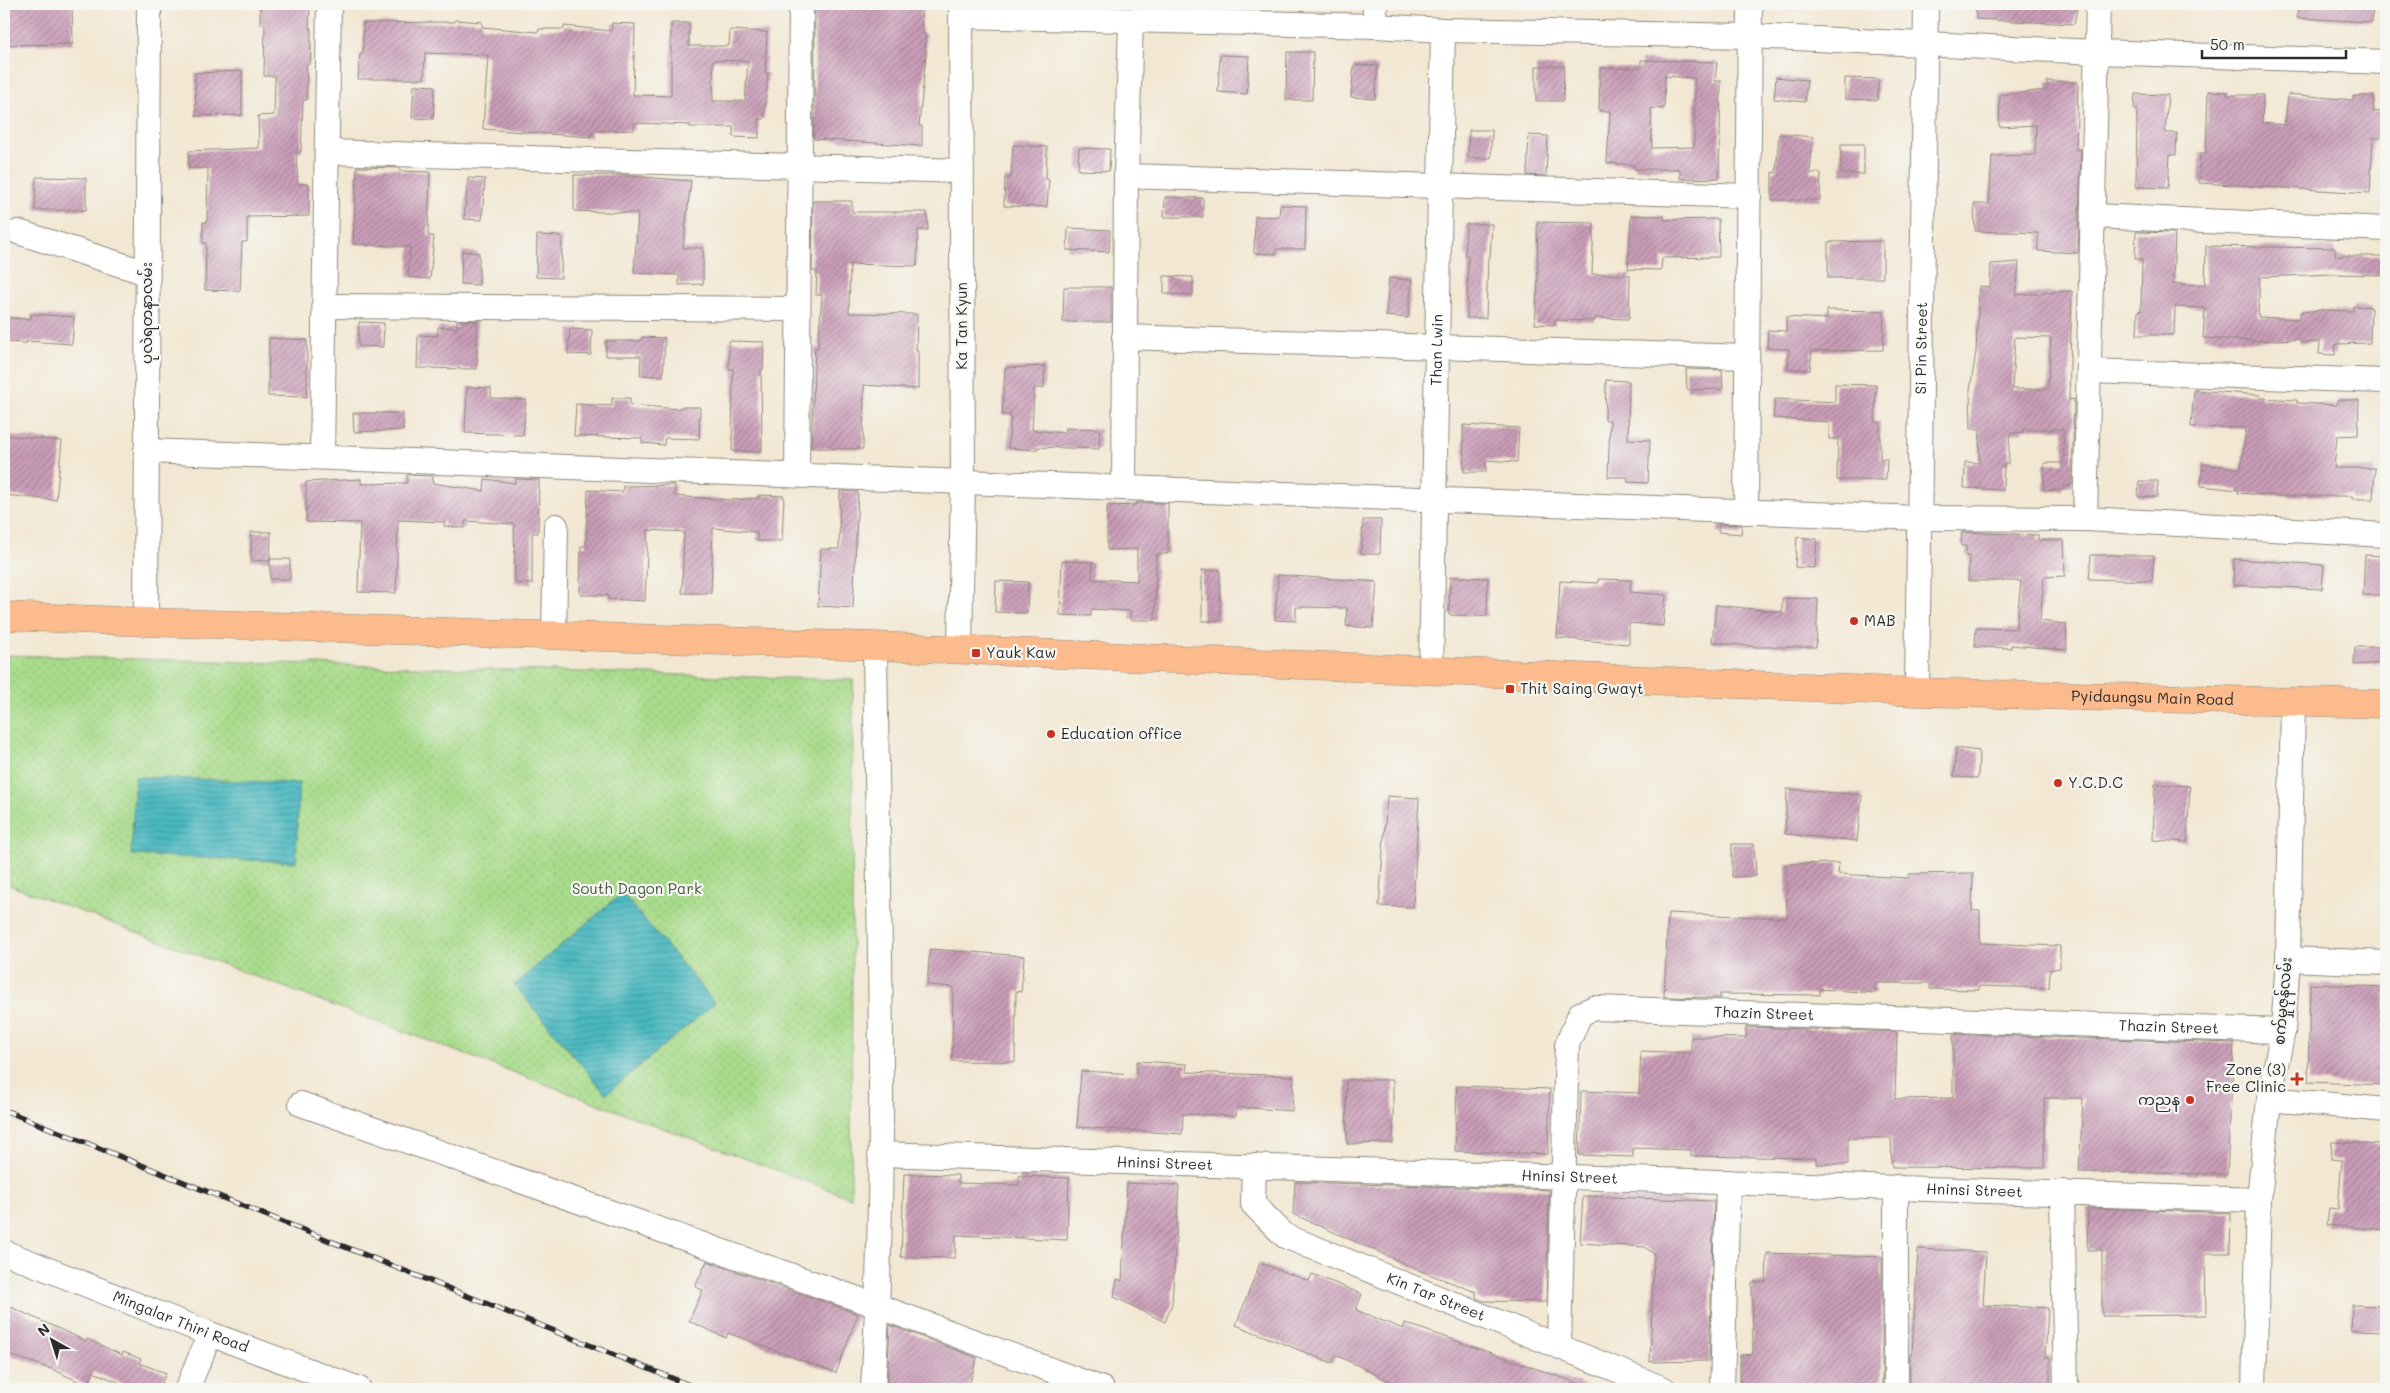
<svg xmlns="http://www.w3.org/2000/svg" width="2390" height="1393" viewBox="0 0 2390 1393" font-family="Mali,'Noto Sans Myanmar',sans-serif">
<defs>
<pattern id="green-dots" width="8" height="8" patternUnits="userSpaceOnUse" patternTransform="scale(1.25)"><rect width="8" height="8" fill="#a8db8b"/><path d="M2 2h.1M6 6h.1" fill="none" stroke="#91bc78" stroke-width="1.8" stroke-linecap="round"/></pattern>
<pattern id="water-rules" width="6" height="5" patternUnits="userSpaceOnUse" patternTransform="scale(1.25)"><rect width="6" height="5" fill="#4ab9c1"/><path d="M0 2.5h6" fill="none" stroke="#3e979d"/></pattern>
<pattern id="building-hatch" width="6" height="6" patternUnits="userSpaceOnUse" patternTransform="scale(1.25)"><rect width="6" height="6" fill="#ca9db8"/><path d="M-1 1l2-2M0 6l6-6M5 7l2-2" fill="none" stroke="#a48096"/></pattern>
</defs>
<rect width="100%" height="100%" fill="#f6f6f2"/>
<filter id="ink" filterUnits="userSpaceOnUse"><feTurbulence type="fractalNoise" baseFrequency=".02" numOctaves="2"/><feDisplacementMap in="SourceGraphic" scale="10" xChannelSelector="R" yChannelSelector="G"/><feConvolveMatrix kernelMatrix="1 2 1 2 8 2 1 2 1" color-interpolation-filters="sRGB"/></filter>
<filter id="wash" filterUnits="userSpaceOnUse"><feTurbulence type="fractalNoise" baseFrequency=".0096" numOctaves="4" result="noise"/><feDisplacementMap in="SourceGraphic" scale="20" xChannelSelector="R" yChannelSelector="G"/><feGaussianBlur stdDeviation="1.12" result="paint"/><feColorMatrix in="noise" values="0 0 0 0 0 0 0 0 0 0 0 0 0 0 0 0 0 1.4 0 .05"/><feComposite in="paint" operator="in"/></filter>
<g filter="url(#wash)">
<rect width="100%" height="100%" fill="#f2e7d2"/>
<polygon fill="url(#green-dots)" stroke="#6a835b" points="4,655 853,680 851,1198 4,883"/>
<g fill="url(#water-rules)" stroke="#3a7276">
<polygon points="135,777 299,783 296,862 131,855"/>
<polygon points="622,893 715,1003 606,1094 514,985"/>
</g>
<g id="blocks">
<g fill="url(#building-hatch)" fill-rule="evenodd">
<polygon points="72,4 73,44 4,45 4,5"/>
<polygon points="260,4 310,5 309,28 311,28 311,43 310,64 306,64 307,100 303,100 301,152 296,152 298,184 309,184 309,216 247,217 247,242 242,242 240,291 205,290 206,243 203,243 203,222 207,222 208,168 188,168 189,151 259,148 258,116 274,115 275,76 264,76 265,24 260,24"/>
<polygon points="815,4 921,4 922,34 925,34 926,54 919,126 922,126 922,146 814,139"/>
<polygon points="1976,4 2078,4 2074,24 1976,19"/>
<polygon points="2298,4 2373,4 2372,22 2297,18"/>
<path d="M455,20L482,22V27L538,32L539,29H564V26L611,31L612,23L635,24L633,95L671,96V23H689V46H729L730,30L767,32L765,73H768L764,119H759V138L733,137V127H690V125L634,123V130L591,131V137L483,129L488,55L425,53L424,79H358L360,54L363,53V23L455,22ZM713,60L748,61L745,101H713Z"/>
<polygon points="1287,52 1313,52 1312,100 1286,100"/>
<polygon points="1220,55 1249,56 1247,94 1218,92"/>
<path d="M1641,60L1717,62L1715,81H1721L1719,178L1680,179V169H1634V165L1607,163L1610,111H1599L1600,68H1641ZM1665,76L1695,78L1694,147L1652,148L1651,108L1664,109Z"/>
<polygon points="1354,65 1378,66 1375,99 1351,97"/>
<polygon points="1536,66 1564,66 1563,101 1536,101"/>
<polygon points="242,71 242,115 196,116 195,73"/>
<polygon points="1776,77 1807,80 1805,102 1774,99"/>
<polygon points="1845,78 1878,79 1878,100 1845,99"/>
<polygon points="2047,81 2078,82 2076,150 2081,149 2078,253 2038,251 2038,233 1975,231 1974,204 1989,204 1992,156 2035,155 2036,125 1999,127 2000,95 2047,90"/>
<polygon points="414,85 435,86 433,119 412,118"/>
<polygon points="2208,91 2228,92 2227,95 2263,95 2262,123 2285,125 2288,94 2353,100 2353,96 2374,96 2373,112 2386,111 2386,138 2373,138 2370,193 2199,183 2200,153 2206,153"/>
<polygon points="2135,94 2168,95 2165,133 2177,133 2176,155 2170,155 2168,188 2136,187 2137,109 2134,109"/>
<polygon points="1469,130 1492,130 1491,158 1468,158"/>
<polygon points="1779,134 1813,137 1810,173 1821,173 1820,200 1772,200 1772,172 1776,173"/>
<polygon points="1529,135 1548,136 1546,176 1527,175"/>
<rect x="1841" y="144" width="23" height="30"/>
<polygon points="1013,145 1047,147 1046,179 1049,179 1047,207 1004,206 1005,178 1011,178"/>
<polygon points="1079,148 1110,149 1109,171 1078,170"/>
<polygon points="357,167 400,168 400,171 430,172 428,236 434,236 430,279 408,277 410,247 353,244"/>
<polygon points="574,175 620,175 691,181 683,248 703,248 703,284 679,285 679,275 634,273 638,213 574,211"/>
<polygon points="36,177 86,178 86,210 35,210"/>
<polygon points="468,178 485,179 482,220 464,219"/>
<polygon points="1165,197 1203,198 1203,217 1164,217"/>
<polygon points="813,201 852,201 852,212 927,212 928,230 918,230 917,266 850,264 849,313 917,314 916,351 918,351 918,389 864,385 863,449 811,448 815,348 818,348 822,295 816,295 817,271 812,271"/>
<polygon points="1280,205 1306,206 1305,249 1276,249 1276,254 1254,253 1255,216 1279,217"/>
<polygon points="1631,215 1664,216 1664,220 1718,219 1719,257 1662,258 1661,270 1628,269"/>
<polygon points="1537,222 1594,223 1592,274 1630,275 1629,319 1595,318 1595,321 1555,320 1555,325 1535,324 1538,280"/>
<polygon points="1466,224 1492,224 1490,257 1488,257 1486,318 1467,318 1468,256 1465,256"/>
<polygon points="1068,228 1110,230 1109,252 1067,250"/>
<polygon points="2136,232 2175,233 2173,284 2205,285 2206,246 2335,248 2335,256 2386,256 2386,275 2334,274 2260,277 2258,317 2300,319 2300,312 2321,310 2353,311 2353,306 2371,307 2370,343 2336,344 2335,355 2319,354 2320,342 2300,343 2300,339 2253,341 2203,338 2205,308 2175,307 2174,335 2137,335 2138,311 2141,311 2142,259 2135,259"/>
<polygon points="537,235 562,236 561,278 536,277"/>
<polygon points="1883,241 1883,278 1828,278 1828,242"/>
<polygon points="462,251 479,253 479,285 461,284"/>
<path d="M2019,262L2016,295L2072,291L2069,400L2074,399L2072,485L2063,486V490L2044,491V463H2064L2063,429H2023V432L2010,433L2008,464H2004L2003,490L1964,488L1965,462L1979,463L1980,429H1971L1970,390L1976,352L1979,286L1990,287L1991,264ZM2015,337L2051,338L2048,389H2012Z"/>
<polygon points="1164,276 1193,277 1193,295 1164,294"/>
<polygon points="1389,278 1412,280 1408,318 1386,316"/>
<polygon points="1064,287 1111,287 1111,322 1063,322"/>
<polygon points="1827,310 1884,311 1883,350 1812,351 1810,370 1788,369 1789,349 1767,348 1768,330 1786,331 1786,317 1827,319"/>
<polygon points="31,314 74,317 72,344 27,341 27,343 4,342 4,318 31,319"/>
<polygon points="457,321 477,321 477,369 417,368 418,335 438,336 438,327 457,328"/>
<polygon points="359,322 384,323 383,347 358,346"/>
<polygon points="570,329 592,330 591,355 568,354"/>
<polygon points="642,337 665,338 663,376 640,375 641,356 606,356 606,341 641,341"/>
<polygon points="269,338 307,340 307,397 268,396"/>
<polygon points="729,341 764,342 763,370 761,370 762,452 732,451 733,369 729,369"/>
<polygon points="1045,366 1044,388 1034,388 1032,430 1065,433 1066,428 1100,429 1099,449 1037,447 1037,450 1008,448 1011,415 1002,415 1005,368"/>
<polygon points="1686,369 1722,370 1723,389 1687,390"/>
<polygon points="1606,380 1629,381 1628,439 1650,440 1648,483 1627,482 1628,477 1608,477 1610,420 1605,420"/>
<polygon points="1835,384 1876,385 1875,422 1880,422 1880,459 1887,459 1886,480 1837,480 1838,439 1829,439 1829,422 1773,418 1775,399 1835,402"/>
<polygon points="467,387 491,388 491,398 526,400 523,435 465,433"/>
<polygon points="2194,390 2260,395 2260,398 2297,400 2297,403 2337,405 2337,400 2359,400 2358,435 2337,436 2334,468 2375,468 2373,499 2352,499 2352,496 2279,496 2238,493 2239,490 2201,486 2203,464 2241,469 2246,428 2191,427"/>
<polygon points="612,398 630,398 630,405 679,409 680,407 700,407 699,439 665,438 664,445 642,443 642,438 574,436 576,404 612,406"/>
<polygon points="353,413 403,413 403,430 354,432"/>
<polygon points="1463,425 1519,428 1517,462 1486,460 1486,472 1464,472"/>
<polygon points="4,435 62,441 56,500 4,495"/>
<polygon points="407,475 433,476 432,483 484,491 485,479 515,483 515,479 539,480 538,533 532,533 532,584 515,583 514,524 465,521 465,528 444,526 445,522 398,520 396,593 358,592 360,523 306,522 306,482 361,479 361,484 407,483"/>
<polygon points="2139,481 2158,481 2157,497 2138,497"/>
<polygon points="675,485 674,496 730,500 759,498 759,495 784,496 782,541 757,541 757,532 713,528 711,593 682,593 684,532 648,530 645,601 608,599 608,595 580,595 581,546 586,546 588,490 623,492 623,486"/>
<polygon points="840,491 858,492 853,608 818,606 821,549 839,549"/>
<polygon points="1136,503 1168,503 1168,554 1156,554 1155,620 1130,620 1131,611 1091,609 1091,616 1060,615 1062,561 1093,562 1092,579 1137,581 1137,549 1107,550 1107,506 1136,505"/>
<polygon points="1363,520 1381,520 1380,554 1361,554"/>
<polygon points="1719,524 1742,525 1741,534 1718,532"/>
<polygon points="251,532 271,532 270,561 251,560"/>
<polygon points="1962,532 2038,535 2038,540 2064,540 2065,576 2044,577 2040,621 2066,624 2067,650 2011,645 2011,648 1975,647 1976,628 2016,629 2021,581 1968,581 1969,556 1966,556 1966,546 1961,546"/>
<polygon points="1797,537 1817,539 1815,568 1795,567"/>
<polygon points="2091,555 2154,555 2152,581 2089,579"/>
<polygon points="2365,555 2386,556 2386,595 2363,595"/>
<rect x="270" y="559" width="20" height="20"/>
<polygon points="2234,559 2324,565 2322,589 2233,585"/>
<rect x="1202" y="570" width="18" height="51"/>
<polygon points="1278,575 1377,582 1373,628 1346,626 1347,608 1296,607 1296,621 1275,620"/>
<polygon points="1450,577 1488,578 1487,616 1449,615"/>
<polygon points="1598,579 1631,580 1630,592 1666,595 1663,626 1629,623 1629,644 1557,638 1560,581 1598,583"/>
<polygon points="996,581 1028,582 1027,613 995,612"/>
<polygon points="1782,598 1818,599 1816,647 1757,647 1712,642 1716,605 1782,612"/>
<polygon points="2355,647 2383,647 2383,663 2354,665"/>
<polygon points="1956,748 1979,751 1978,778 1954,777"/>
<polygon points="2155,784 2190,786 2187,842 2153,840"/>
<polygon points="1787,789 1862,795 1857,841 1785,834"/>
<polygon points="1387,796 1419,798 1413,907 1379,906"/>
<polygon points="1732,844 1754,844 1756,876 1732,877"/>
<polygon points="1839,863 1838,874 1909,878 1909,874 1973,873 1972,911 1980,911 1980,943 2060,946 2060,968 2050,970 2049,988 1979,986 1979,990 1930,989 1930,983 1875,983 1875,993 1820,989 1820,995 1720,994 1720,998 1664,997 1668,913 1787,918 1786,864"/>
<polygon points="930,949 1024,956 1021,992 1016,991 1015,1062 952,1061 953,987 927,985"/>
<polygon points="2310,984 2386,987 2386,1085 2308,1082"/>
<polygon points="1746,1027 1897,1032 1895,1099 1953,1098 1953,1034 2234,1043 2227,1174 2079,1172 2083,1098 2044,1098 2044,1168 1892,1167 1891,1138 1848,1138 1848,1164 1816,1164 1816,1158 1691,1156 1691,1150 1633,1148 1633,1157 1579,1155 1581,1091 1639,1093 1641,1051 1691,1053 1691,1037 1746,1038"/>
<polygon points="1137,1061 1187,1064 1186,1072 1294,1076 1292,1111 1237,1107 1236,1116 1183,1114 1182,1134 1077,1127 1081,1071 1136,1074"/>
<polygon points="1346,1080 1393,1080 1393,1143 1347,1144"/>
<polygon points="1457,1086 1550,1089 1548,1154 1455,1151"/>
<polygon points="2332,1142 2386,1144 2386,1230 2327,1225 2329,1208 2338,1209 2342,1160 2331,1159"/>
<polygon points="904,1174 958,1175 958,1183 1019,1185 1019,1176 1069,1178 1067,1240 956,1235 955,1258 901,1257"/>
<polygon points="1295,1182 1549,1190 1546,1302 1484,1301 1476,1298 1476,1292 1421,1271 1293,1214"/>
<polygon points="1127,1183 1179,1185 1172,1304 1165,1322 1114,1297 1117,1279 1122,1281"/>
<polygon points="1583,1196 1714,1201 1709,1361 1650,1362 1654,1254 1645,1247 1580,1243"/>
<polygon points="2088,1208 2231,1213 2230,1253 2205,1253 2206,1315 2102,1316 2102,1250 2087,1250"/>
<polygon points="1918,1249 1986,1252 1983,1305 2048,1308 2045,1357 2050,1357 2050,1389 1910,1389 1910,1354 1912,1354"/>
<polygon points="1767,1253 1882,1257 1882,1389 1740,1389 1740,1355 1753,1354 1752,1282 1766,1282"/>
<polygon points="707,1261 858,1314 836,1373 728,1333 726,1338 689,1321 703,1290 695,1287"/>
<polygon points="1260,1263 1309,1281 1312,1274 1362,1294 1356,1310 1403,1329 1405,1323 1589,1387 1589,1389 1412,1389 1385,1379 1336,1355 1332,1363 1236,1325"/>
<polygon points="4,1304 86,1341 87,1339 122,1355 123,1352 141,1359 139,1363 166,1373 159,1389 136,1389 93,1372 88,1386 52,1369 4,1353"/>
<polygon points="2352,1305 2386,1306 2386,1331 2351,1330"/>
<polygon points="890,1325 977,1358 968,1389 887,1389"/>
</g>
</g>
</g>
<g filter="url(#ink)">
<use href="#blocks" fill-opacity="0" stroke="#8e897e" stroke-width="1"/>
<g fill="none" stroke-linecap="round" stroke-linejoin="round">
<g stroke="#8e897e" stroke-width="26">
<g id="minor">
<polyline points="961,16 1375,26 1443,30 1749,36 2097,52 2386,62"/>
<polyline points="1375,26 1375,4"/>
<polyline points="327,152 962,171"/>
<polyline points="1126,176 1749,196"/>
<polyline points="2093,216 2386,229"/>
<polyline points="18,232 147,273"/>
<polyline points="325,306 798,309"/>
<polyline points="1124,337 1747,357"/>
<polyline points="2090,371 2386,381"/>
<polyline points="146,451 1920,518 2085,519 2386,535"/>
<polyline points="322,457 329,4"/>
<polyline points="797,475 801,4"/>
<polyline points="1124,488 1126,176 1131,21"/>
<polyline points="1746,512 1750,4"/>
<polyline points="2085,519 2098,4"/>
<polyline points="146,622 149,4"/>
<polyline points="554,636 556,526"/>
<polyline points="960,649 963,482 961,4"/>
<path id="s1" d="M1431,670L1443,30"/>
<path id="s2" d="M1917,692L1926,4"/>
<polyline points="2288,959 2386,963"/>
<polyline points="2269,1099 2386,1110"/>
<polyline points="301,1104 878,1306 1102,1389"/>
<path id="s3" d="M880,1154L2259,1200"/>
<path id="s4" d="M1254,1166L1253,1204L1285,1236L1664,1389"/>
<polyline points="1896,1187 1896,1389"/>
<polyline points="2062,1192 2066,1389"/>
<path id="s5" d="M4,1252L210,1334L359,1389"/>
<path id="s6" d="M1559,1345L1567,1045L1580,1014L1594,1008L2283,1031"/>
<polyline points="187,1389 210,1334"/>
<path d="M873,1389C888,1142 878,893 875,646"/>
<polyline points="1722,1389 1728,1182"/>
<polyline points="2254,1389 2259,1200 2269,1099 2283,1031 2288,959 2293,702"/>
</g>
</g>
<g stroke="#8e897e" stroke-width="29">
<g id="major">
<path id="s7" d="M4,616L146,622L875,646L1917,692L2386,704"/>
</g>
</g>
<use href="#minor" stroke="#fff" stroke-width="24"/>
<use href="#major" stroke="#fbbb8c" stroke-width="28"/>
<g stroke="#2b2b2b" stroke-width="5.5">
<polyline id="rail" points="4,1110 699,1389"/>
</g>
<use href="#rail" stroke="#f6f6f2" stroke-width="4" stroke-dasharray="11" stroke-linecap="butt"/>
</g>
</g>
<g fill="#c8321e" stroke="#f6f6f2" stroke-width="2">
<circle cx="1854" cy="621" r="5"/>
<rect x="971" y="648" width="10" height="10" rx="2.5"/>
<rect x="1505" y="684" width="10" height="10" rx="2.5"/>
<circle cx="1051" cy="734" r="5"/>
<circle cx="2058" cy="783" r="5"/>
<path d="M2294.5 1071.5h5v5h5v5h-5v5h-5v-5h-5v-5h5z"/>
<circle cx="2190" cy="1100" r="5"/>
</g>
<g text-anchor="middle" stroke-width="4.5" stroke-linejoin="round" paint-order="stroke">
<g font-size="15" fill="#2b2b2b" stroke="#f6f6f2">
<text transform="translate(147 313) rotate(-90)" y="5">ပုလဲရတနာလမ်း</text>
<text transform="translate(962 326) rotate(-90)" y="5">Ka Tan Kyun</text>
<text dy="5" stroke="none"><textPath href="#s2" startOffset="344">Si Pin Street</textPath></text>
<text dy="5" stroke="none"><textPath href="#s1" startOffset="320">Than Lwin</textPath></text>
<text dy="5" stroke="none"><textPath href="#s7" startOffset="2150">Pyidaungsu Main Road</textPath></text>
<text transform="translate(2283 1001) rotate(-85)" y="5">စက်မှုဇုန်လမ်း</text>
<text dy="5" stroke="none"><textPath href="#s6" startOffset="519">Thazin Street</textPath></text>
<text dy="5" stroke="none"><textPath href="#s6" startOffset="924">Thazin Street</textPath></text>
<text dy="5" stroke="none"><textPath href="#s3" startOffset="285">Hninsi Street</textPath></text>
<text dy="5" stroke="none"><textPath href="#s3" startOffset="690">Hninsi Street</textPath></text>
<text dy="5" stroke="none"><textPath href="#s3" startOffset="1095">Hninsi Street</textPath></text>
<text dy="5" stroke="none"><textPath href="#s4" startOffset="246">Kin Tar Street</textPath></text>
<text dy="5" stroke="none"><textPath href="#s5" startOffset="190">Mingalar Thiri Road</textPath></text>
</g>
<g font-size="15" fill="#2b2b2b" stroke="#f6f6f2" text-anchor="start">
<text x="1864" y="626">MAB</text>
<text x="986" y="658">Yauk Kaw</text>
<text x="1520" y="694">Thit Saing Gwayt</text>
<text x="1061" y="739">Education office</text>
<text x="2068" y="788">Y.C.D.C</text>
<text x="2286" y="1075" text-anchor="end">Zone (3)<tspan x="2286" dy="17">Free Clinic</tspan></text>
<text x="2180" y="1105" text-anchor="end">ကညန</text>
</g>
<g font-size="15" fill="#4a5743" stroke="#f6f6f2">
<text x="637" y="894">South Dagon Park</text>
</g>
</g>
<rect width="2390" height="1393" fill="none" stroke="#f6f6f2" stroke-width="20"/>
<g transform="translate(52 1340) rotate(321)" stroke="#f6f6f2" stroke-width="4" paint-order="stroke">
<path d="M0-4L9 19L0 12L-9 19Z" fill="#2b2b2b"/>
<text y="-8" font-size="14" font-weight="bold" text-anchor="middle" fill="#2b2b2b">N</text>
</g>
<path d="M2202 50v8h144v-8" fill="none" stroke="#2b2b2b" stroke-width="2.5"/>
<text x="2210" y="50" font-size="15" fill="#2b2b2b" stroke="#f6f6f2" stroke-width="4" paint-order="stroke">50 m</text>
</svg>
